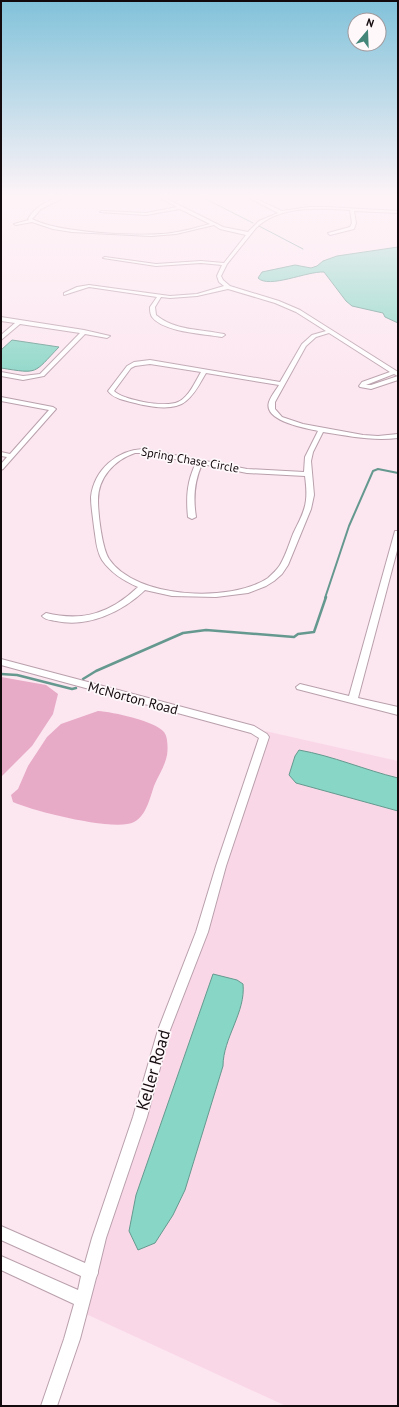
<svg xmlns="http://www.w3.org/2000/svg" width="399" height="1407" viewBox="0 0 399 1407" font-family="'PT Sans',sans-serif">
<rect width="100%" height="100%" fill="#fce6f0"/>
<path fill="#fad7e7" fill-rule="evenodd" d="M265,731L398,761V778L366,770L296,783L398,811V1406H286L86,1314L105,1240L169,1031L207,934L226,868L267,739L269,738V734L265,732ZM213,974L239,1008L224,1053L223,1066L185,1190L173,1215L155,1243L129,1231L136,1195Z"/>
<g fill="#e7aac7">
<polygon points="1,677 46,685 58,694 53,714 32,746 1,777"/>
<path d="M98,711C113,712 155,721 164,732C168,737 168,749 167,755C165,766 158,776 154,786C150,798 146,816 134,822C115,832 33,811 13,802L11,795L18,789L28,766L47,737L61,724Z"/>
</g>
<g fill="#88d6c6" stroke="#65998f">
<path d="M398,247V323L385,317L383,313L352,306L346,301L324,272C307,271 269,289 258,278L262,272L295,265L311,268L317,266L323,261L337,256Z"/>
<path d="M12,340L59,347C33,374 39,374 1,368V350Z"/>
<path d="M299,750C333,756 365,770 398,778V811L296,783L289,775L295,756Z"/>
<path d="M213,974L237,980L243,984C246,1012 223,1038 223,1066L185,1190L173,1215L155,1243L138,1250L129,1231L136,1195Z"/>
</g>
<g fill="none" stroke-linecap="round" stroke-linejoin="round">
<g stroke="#65998f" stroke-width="1">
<polyline points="200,196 253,223"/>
<polyline points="259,226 303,249"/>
</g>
<polyline stroke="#65998f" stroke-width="2" points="325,598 349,526 373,471 378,469 398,473"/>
<g stroke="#65998f" stroke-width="2.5">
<polyline points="1,674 17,675 72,689 76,688"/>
<polyline points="83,679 96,671 183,633 206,630 294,637 298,634 314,632 326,597"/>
</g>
<g stroke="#b9a0ac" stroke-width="2">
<g id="minor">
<path d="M62,196H67L41,209L32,219C58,233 132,236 162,234C178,233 195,228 210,224L180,209L146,215L100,212L102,211L146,213L177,207L157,196H161L223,227L248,232L259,221L278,213L246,196H250L282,211L309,207H327L398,211V213L354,211L356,223L354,229L330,235L328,233L350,227L352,223L350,210C320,208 279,205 256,228L227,264L221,276L223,280L230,286L279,301L300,310L398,372V376L394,374L366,385H371L398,376V380L371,389L360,387L359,386L362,382L390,372L329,333L316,337L306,346L275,402V409L282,417L303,424L363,435L378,436L398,434V438C371,441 350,436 323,432L313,452L311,461L314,495L311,509L288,565L282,574L274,581L266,586L248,593L216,597L172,596L145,590C122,612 88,628 56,621C51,620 45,620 42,616L46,613C83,622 111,613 138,587C124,581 111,573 102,560C96,550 96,539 94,527C93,517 91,507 91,497C94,470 117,450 143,449L247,469L304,472L305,457L318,431C305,428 263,421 269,402C271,396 276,390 279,385L206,373C200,383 195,394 186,401C171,414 138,404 120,399C115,397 112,396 108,391L127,366L134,362L150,360L280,382L302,344L312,335L326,331L296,312L275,303L228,289L197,296L170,298L161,297L155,307L156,315C175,331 201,329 224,334L225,335L222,337C205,334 163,332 152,317C150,314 150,310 150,307L157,297L89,287L64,295V293L77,287L89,285L170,296L197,294L224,286L219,282L217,276L222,265L201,263L156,266L103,258L105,257L156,264L201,261L224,263L246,235L220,229L214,225L176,234L151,236L72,232L53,229L32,222L16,225L14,224L29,220L28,219C35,206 49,200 62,196ZM150,364L201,372C195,382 189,397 178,402C165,408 123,400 114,391L131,368L135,366ZM135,453H143L196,463C187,481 186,497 188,517L192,519L196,517C193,498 194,482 202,464L247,473L305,476C306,484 307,492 306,500C305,512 298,523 293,534C289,544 286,555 280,565C277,570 272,574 268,578C231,603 136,599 109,559C102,548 98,514 98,500C98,478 114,460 135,453Z"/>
<polygon points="1,317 84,330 110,336 107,338 85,334 44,376 23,380 1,376 1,372 23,376 40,374 80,333 20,324 1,340 1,335 15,323 1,321"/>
<polygon points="1,397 53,407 56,409 3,469 1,470 1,464 7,457 1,456 1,452 10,454 49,410 1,401"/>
<polygon points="395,531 398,531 398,547 358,698 398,707 398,715 297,689 296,687 300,684 349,696"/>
<polygon points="1,659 254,726 267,734 269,737 226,866 208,932 170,1030 147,1117 106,1238 98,1271 98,1273 96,1278 80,1339 57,1406 41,1406 64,1339 74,1304 1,1270 1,1256 78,1290 81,1276 1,1240 1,1226 85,1263 92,1238 133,1117 158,1030 196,932 216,866 259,738 251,733 1,665"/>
</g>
</g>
<use href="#minor" fill="#fff" fill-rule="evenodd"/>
</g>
<linearGradient id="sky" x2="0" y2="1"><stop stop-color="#81c2da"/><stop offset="0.5" stop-color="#fef4f8"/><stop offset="1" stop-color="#fef4f8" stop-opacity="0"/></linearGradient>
<rect width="399" height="393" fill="url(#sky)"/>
<g text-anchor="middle" stroke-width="3.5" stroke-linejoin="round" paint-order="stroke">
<g font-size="12" fill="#130a0e" stroke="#fef8fb">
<text transform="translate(190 460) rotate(10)" y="4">Spring Chase Circle</text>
</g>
<g font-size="14" fill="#130a0e" stroke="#fef8fb">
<text transform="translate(133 698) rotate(15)" y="5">McNorton Road</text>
</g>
<g font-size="17" fill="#130a0e" stroke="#fef8fb">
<text transform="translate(153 1070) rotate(-74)" y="6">Keller Road</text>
</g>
</g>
<rect width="399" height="1407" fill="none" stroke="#130a0e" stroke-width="4"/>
<g transform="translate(367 32) rotate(19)"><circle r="19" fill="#fef8fb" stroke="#a0999c"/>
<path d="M0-3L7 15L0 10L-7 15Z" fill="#438679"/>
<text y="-6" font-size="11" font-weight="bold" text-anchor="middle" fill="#130a0e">N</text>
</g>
</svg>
